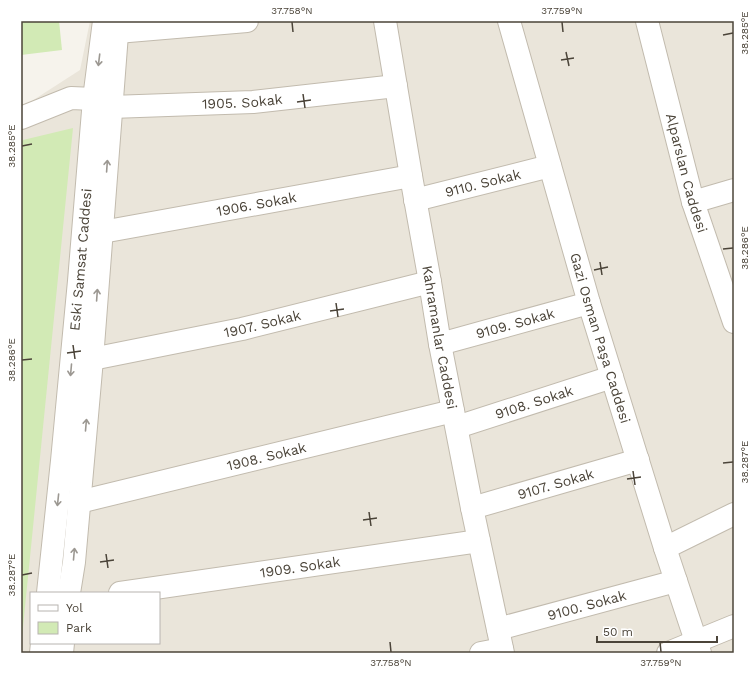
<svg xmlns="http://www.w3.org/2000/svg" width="755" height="674" viewBox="0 0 755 674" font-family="'Work Sans',sans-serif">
<rect width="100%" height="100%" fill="#f6f3ec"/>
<path fill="#eae5da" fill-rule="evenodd" d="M90,21H734V653H21V108L80,70ZM31,593H159V643H31Z"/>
<g fill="#d2eab5">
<polygon points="21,21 59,21 62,50 21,55"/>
<polygon points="73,128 21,647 21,143 23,140"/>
</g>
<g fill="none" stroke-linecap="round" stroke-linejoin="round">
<g stroke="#c2bbae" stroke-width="24">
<g id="minor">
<path id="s1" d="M385,21L411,176L430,282L440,344L472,508L503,653"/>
<path id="s2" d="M509,21L589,303L665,548L700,653"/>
<path id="s3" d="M647,21L693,202L734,322"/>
<polyline points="117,32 247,21"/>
<path id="s4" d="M21,118L71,98L94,99L111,107L253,102L396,86"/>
<path id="s5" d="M415,200L550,166"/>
<polyline points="693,202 734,190"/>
<path id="s6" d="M102,232L411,176"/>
<path id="s7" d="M440,344L589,303"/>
<path id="s8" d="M92,359L242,329L430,282"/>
<path id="s9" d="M457,427L612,377"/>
<path id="s10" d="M79,502L453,411"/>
<path id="s11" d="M472,508L638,460"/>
<polyline points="665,548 734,514"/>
<path id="s12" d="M48,593L62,461L79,281L94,99L104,21"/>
<polyline points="69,593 74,562 92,359 118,21"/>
<path id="s13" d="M120,593L479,541"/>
<path id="s14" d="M498,629L676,581"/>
<polyline points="41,653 42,643"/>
<polyline points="62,653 63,643"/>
<polyline points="481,653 502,649"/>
<polyline points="668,653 734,626"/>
</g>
</g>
<use href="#minor" stroke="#fff" stroke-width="22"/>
</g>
<defs><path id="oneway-shaft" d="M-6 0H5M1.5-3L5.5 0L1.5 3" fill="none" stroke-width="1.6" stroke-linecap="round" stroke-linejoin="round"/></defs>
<g stroke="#9c9892">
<use href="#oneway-shaft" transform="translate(99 60) rotate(97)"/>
<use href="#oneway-shaft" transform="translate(107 166) rotate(-86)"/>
<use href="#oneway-shaft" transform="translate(97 295) rotate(-86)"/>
<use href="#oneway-shaft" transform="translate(71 370) rotate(95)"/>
<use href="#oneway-shaft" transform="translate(86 425) rotate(-85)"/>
<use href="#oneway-shaft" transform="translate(58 500) rotate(96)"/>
<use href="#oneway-shaft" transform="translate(74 554) rotate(-85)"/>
</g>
<path fill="none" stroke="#4b4439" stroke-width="1.5" d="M292,22L293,32M562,22L563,32M723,35L733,33M566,52L569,66M561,60L574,58M303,94L305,108M297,102L311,100M22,146L32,144M723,249L733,248M600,262L602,275M594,270L608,267M336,303L338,317M330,311L344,309M73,345L75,359M67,353L81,351M22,360L32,359M723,463L733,462M633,471L635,485M627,479L641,477M369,512L371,526M363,520L377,518M106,554L108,568M100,562L114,560M22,575L32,573M390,642L391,652M660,642L661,652"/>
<g text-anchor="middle" stroke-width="4" stroke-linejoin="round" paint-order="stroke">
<g font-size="14" fill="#4b4439" stroke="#fff">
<text dy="5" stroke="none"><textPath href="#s4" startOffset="227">1905. Sokak</textPath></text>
<text dy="5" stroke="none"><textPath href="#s3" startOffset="157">Alparslan Caddesi</textPath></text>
<text dy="5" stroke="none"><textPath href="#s5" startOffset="70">9110. Sokak</textPath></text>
<text dy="5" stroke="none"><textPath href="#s6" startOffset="157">1906. Sokak</textPath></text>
<text dy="5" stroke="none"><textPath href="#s12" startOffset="335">Eski Samsat Caddesi</textPath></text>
<text dy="5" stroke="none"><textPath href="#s7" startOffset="78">9109. Sokak</textPath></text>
<text dy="5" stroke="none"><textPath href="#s8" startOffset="174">1907. Sokak</textPath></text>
<text dy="5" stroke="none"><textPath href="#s1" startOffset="321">Kahramanlar Caddesi</textPath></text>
<text dy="5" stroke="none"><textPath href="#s2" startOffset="330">Gazi Osman Paşa Caddesi</textPath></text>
<text dy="5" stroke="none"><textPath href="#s9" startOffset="81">9108. Sokak</textPath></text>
<text dy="5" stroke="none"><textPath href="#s10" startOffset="193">1908. Sokak</textPath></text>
<text dy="5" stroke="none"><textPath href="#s11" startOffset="87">9107. Sokak</textPath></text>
<text dy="5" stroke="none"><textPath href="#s13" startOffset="182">1909. Sokak</textPath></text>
<text dy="5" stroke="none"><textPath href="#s14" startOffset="92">9100. Sokak</textPath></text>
</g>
</g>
<rect width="755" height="674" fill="none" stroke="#ffffff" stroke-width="44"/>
<rect x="30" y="592" width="130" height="52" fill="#ffffff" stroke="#b7b4b0"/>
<rect x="38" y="605" width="20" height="6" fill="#ffffff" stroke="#b7b4b0"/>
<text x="66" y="612" font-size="12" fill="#4b4439">Yol</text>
<rect x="38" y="622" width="20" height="12" fill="#d2eab5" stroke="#b7b4b0"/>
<text x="66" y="632" font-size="12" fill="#4b4439">Park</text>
<path d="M597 636v6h120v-6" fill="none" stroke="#4b4439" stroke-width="2"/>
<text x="603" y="636" font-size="12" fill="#4b4439" stroke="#ffffff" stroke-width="3" paint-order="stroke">50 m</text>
<rect x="22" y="22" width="711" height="630" fill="none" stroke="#4b4439" stroke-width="1.5"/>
<g font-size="10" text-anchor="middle" fill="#4b4439">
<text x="292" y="14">37.758°N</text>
<text x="562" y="14">37.759°N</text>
<text transform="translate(744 33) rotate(-90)" y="4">38.285°E</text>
<text transform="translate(11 146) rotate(-90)" y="4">38.285°E</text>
<text transform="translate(744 248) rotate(-90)" y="4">38.286°E</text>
<text transform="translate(11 360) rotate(-90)" y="4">38.286°E</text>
<text transform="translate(744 462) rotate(-90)" y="4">38.287°E</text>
<text transform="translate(11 575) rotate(-90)" y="4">38.287°E</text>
<text x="391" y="666">37.758°N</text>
<text x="661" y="666">37.759°N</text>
</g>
</svg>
